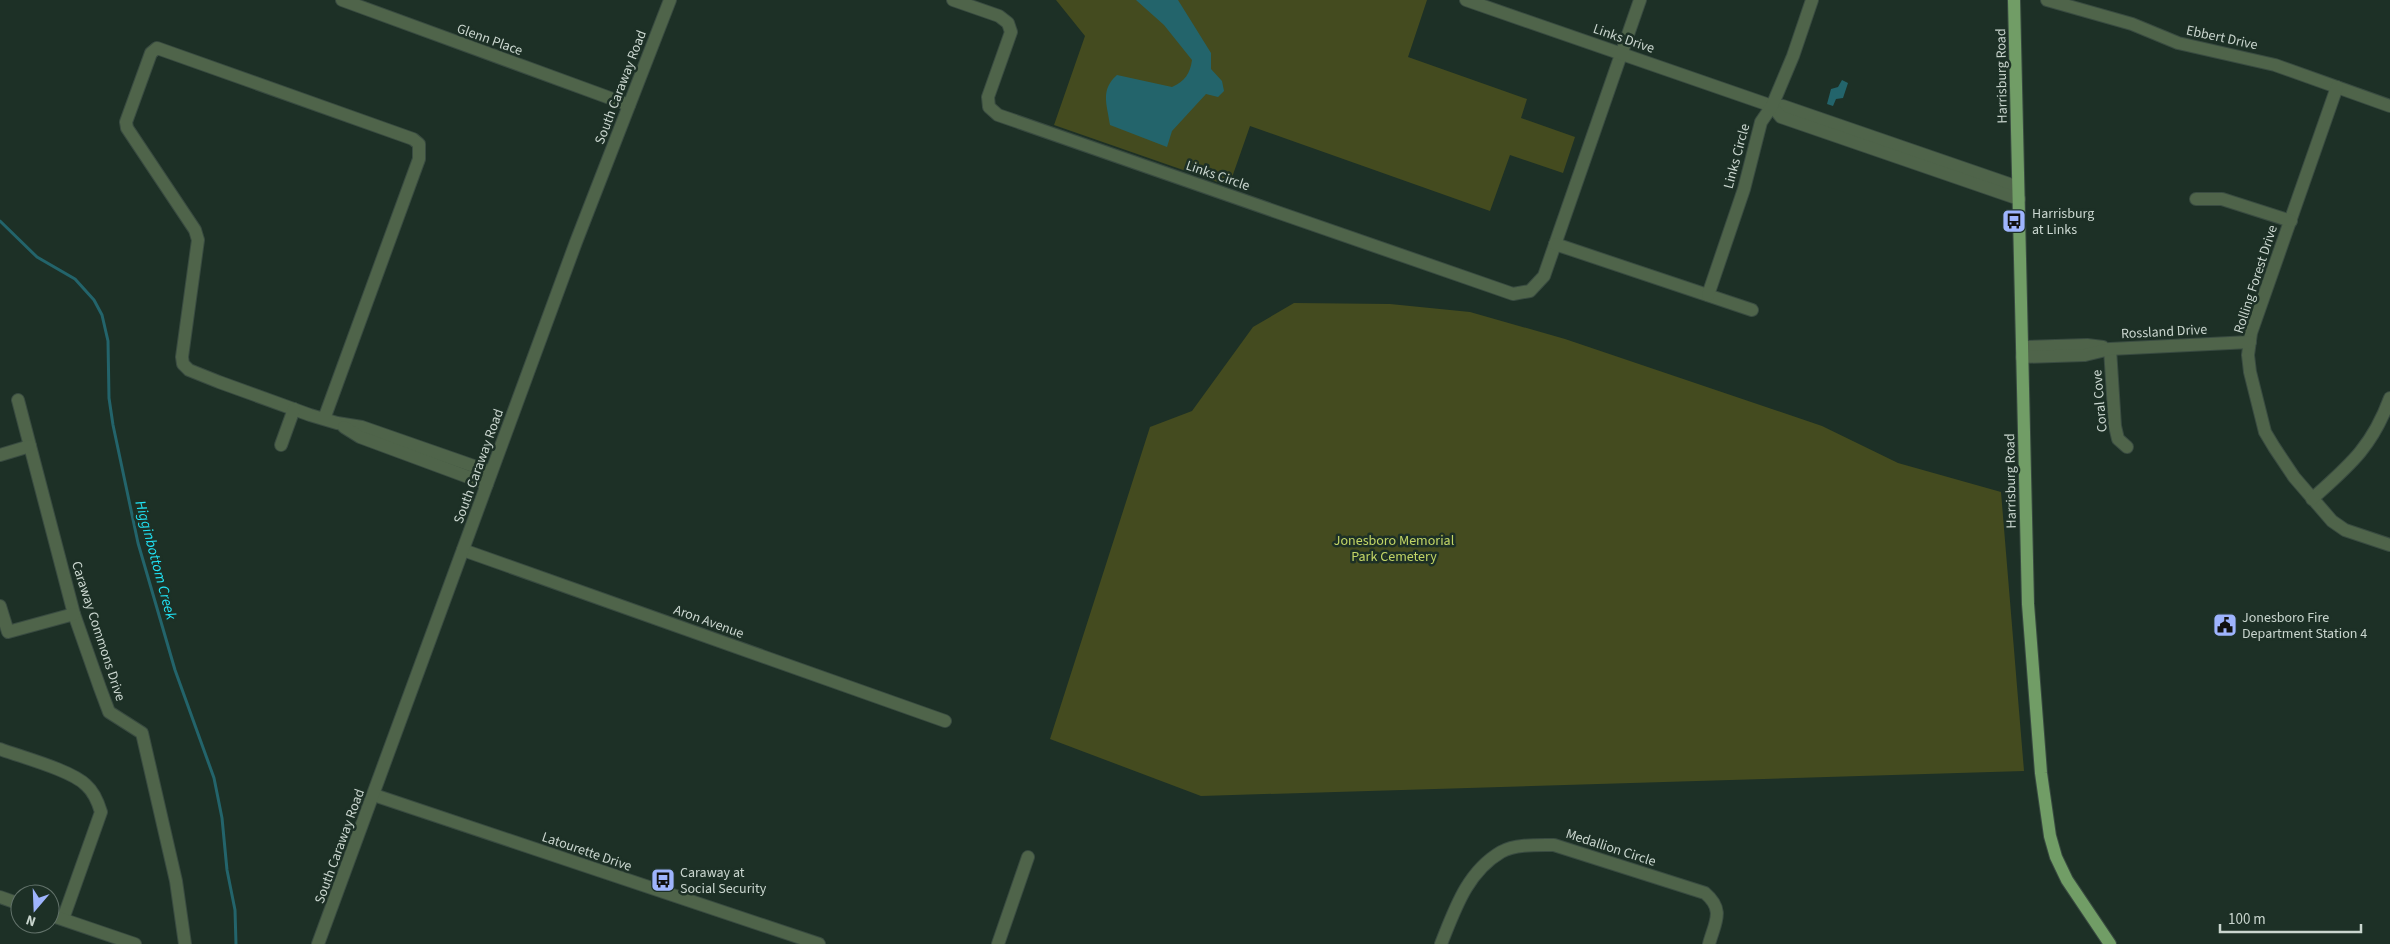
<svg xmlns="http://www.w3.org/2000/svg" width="2390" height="944" viewBox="0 0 2390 944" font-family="'Source Sans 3',sans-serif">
<rect width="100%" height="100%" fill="#1d3026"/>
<g fill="#444b1f">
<polygon points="1056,0 1427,0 1408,57 1527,99 1521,118 1575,137 1563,173 1510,155 1490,211 1250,126 1229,186 1054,125 1085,36"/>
<polygon points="1294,303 1390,304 1470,312 1565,339 1822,426 1898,463 2001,492 2024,771 1201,796 1050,739 1150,427 1192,411 1253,327"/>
</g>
<g fill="#23646b">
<path d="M1136,0H1178L1211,53V69L1222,81L1224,91L1218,97L1206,94L1172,131L1167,147L1110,125C1107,104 1100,90 1117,75L1172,87C1185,81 1190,74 1192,60L1164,25Z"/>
<polygon points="1842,80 1848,83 1843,98 1836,99 1833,106 1827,104 1831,89 1838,87"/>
</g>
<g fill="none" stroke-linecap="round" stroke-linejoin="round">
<polyline stroke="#23646b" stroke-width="3" points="0,221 37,257 75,279 94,300 102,315 108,341 109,398 113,425 138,543 175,670 214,778 222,818 227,870 235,910 236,944"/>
<g stroke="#394b41" stroke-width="14">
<g id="minor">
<polyline points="342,0 629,105"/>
<polyline points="953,0 999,16 1008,23 1011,32 988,97 989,107 998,115 1513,294 1530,291 1544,276 1640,0"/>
<polyline points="1466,0 1772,106 1783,106 2018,187"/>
<polyline points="2047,0 2132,24 2178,43 2275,65 2390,106"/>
<polyline points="2337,87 2251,333 2248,355 2250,372 2265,432 2274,447 2294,477 2332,521 2345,530 2390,545"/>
<polyline points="1772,106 1781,117 2019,199"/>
<polyline points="2196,199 2222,199 2291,221"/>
<polyline points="1555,244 1752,310"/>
<polyline points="1708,295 1744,189 1761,122 1772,106 1793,56 1812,0"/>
<polyline points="2022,347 2087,345 2103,347"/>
<polyline points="2110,349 2115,426 2118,439 2127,447"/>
<polyline points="2022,357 2085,355 2110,349 2250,342"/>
<polyline points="18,400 74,614 100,688 109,712 142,733 176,881 185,944"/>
<polyline points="324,419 419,159 419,144 413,139 157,48 151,53 126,122 127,128 195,230 198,240 182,357 183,364 189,370 219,382 310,415 337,423 362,427 491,472"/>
<polyline points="344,427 360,437 487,484"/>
<polyline points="281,445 294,409"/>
<polyline points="0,455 30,446"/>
<path d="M2312,499C2350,465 2372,447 2390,398"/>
<polyline points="463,550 945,721"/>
<polyline points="0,606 8,632 74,614"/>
<path d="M0,749C21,757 71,770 86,785C94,792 98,802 101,812L63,919"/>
<polyline points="374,795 819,944"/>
<polyline points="0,897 20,904"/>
<polyline points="50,915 135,944"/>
<polyline points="318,944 576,242 670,0"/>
<polyline points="998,944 1028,857"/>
<path d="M1441,944C1455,909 1467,872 1501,852C1515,844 1538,845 1554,845L1705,893C1725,910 1715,922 1709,944"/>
</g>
</g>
<g stroke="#394b41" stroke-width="14">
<polyline id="major" points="2014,0 2028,604 2041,773 2050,836 2056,857 2067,880 2110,944"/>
</g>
<use href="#minor" stroke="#4f644a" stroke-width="12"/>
<use href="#major" stroke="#719d66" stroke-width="12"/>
</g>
<defs>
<g id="bus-square" transform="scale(1.25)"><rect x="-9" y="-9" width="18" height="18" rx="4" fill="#9eb4fd" stroke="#1d3026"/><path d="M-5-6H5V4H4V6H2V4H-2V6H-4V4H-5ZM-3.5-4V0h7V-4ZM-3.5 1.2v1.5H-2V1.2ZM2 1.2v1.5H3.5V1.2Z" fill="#111"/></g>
<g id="civic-square" transform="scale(1.25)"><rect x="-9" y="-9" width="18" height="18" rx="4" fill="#9eb4fd" stroke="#1d3026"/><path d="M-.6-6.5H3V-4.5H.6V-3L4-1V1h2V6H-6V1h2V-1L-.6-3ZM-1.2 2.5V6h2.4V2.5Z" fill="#111"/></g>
</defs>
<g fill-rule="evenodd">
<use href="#bus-square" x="2014" y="221"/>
<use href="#civic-square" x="2225" y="625"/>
<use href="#bus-square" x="663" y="880"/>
</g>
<g text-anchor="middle" stroke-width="5" stroke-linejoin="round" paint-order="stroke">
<g font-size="14" fill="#cad6cf" stroke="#1d3026">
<text transform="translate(2222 37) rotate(12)" y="5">Ebbert Drive</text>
<text transform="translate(1624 38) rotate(19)" y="5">Links Drive</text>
<text transform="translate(490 39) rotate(20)" y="5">Glenn Place</text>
<text transform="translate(2001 76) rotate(-91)" y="5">Harrisburg Road</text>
<text transform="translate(620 87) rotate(-69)" y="5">South Caraway Road</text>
<text transform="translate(1736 156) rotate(-75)" y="5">Links Circle</text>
<text transform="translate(1218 175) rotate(19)" y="5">Links Circle</text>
<text transform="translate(2255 279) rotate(-72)" y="5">Rolling Forest Drive</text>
<text transform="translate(2164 331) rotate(-3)" y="5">Rossland Drive</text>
<text transform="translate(2099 401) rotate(-95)" y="5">Coral Cove</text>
<text transform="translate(478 466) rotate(-70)" y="5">South Caraway Road</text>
<text transform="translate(2010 481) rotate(-91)" y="5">Harrisburg Road</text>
<text transform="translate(709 621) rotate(20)" y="5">Aron Avenue</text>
<text transform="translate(99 631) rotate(72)" y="5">Caraway Commons Drive</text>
<text transform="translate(339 846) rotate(-70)" y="5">South Caraway Road</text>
<text transform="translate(1611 847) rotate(18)" y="5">Medallion Circle</text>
<text transform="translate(587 851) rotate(19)" y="5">Latourette Drive</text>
</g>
<g font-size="14" fill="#cad6cf" stroke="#1d3026" text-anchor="start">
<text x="2032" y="218">Harrisburg<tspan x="2032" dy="16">at Links</tspan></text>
<text x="2242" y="622">Jonesboro Fire<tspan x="2242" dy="16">Department Station 4</tspan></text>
<text x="680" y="877">Caraway at<tspan x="680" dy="16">Social Security</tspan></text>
</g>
<g font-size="14" fill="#c2d566" stroke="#1d3026">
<text x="1394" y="545">Jonesboro Memorial<tspan x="1394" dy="16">Park Cemetery</tspan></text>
</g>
<g font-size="15" font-style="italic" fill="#21e2f4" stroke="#1d3026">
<text transform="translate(156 560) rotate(75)" y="5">Higginbottom Creek</text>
</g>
</g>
<g transform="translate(35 909) rotate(199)"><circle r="24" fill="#1d3026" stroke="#62726a"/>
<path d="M0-4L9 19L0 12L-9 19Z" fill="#9eb4fd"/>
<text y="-8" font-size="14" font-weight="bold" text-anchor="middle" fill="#cad6cf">N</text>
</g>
<path d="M2220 924v8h141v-8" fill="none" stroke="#cad6cf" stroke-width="2.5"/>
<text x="2228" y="924" font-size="15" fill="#cad6cf" stroke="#1d3026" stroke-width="4" paint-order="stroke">100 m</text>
</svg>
